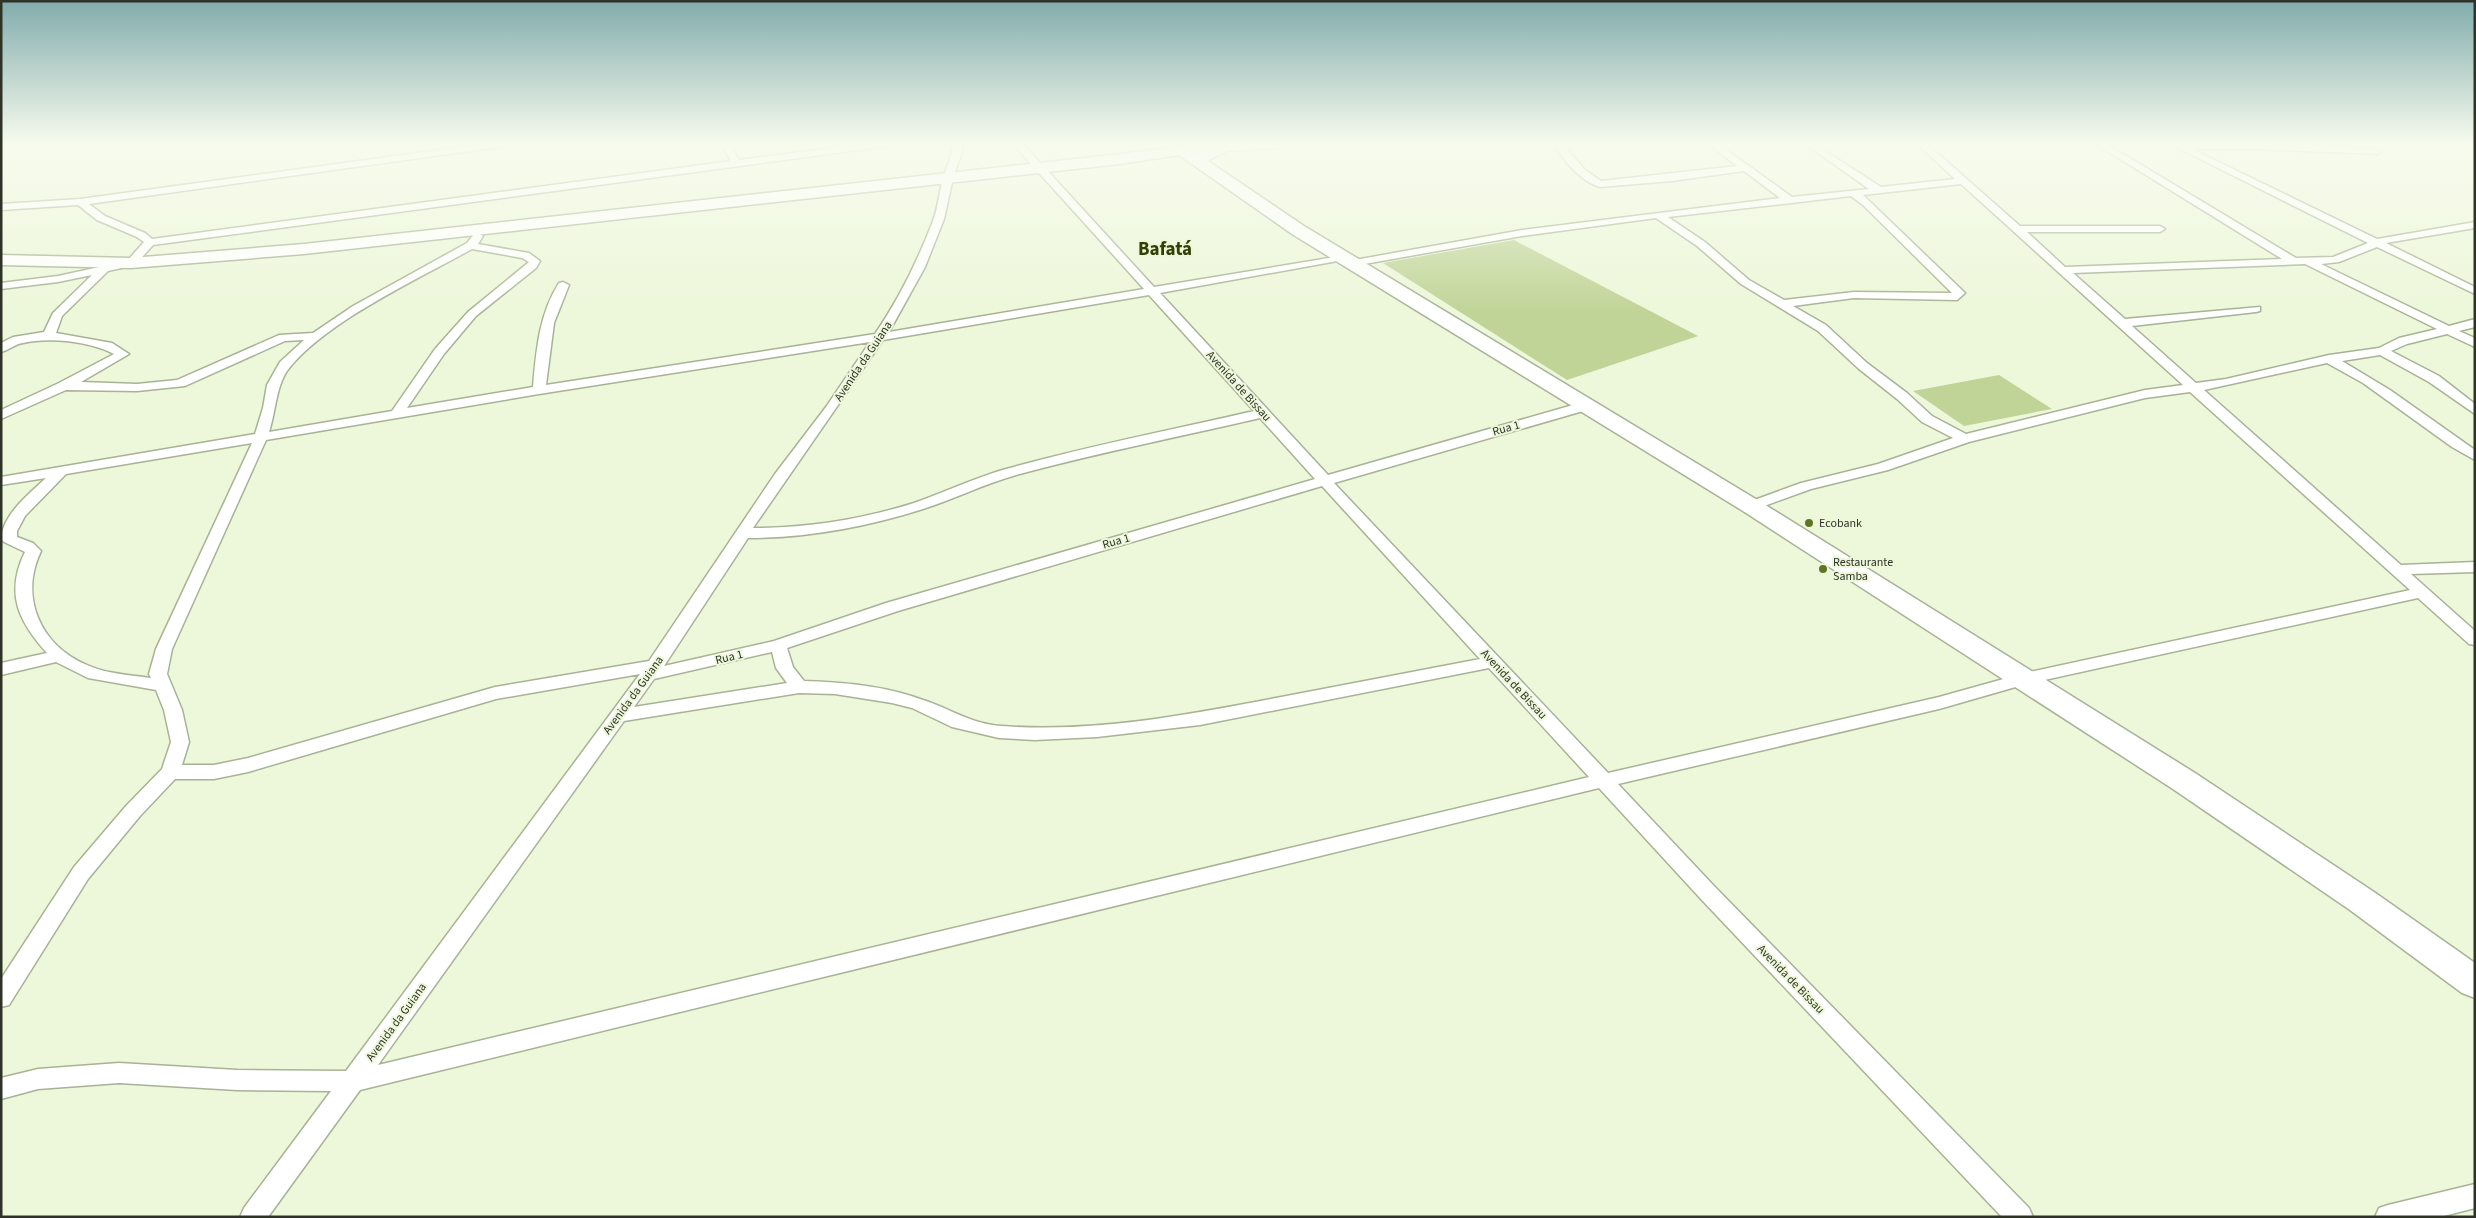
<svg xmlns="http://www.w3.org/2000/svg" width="2476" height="1218" viewBox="0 0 2476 1218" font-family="'Source Sans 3',sans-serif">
<rect width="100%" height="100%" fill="#edf7d9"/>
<g fill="#c0d497">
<polygon points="1514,240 1698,336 1567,380 1383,263"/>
<polygon points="1999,375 2052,409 1964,426 1913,391"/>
</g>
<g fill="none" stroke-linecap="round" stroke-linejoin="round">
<g stroke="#a8b296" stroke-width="3">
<g id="street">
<path d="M490,143H512L507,146L89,204L105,216L145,233L152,239L731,161L721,143H729L739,160L871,143H893L888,146L153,245L135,265L108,271L62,316L56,333L112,343L129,354L81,382L137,384L177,380L279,335L313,333L353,306L467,243L474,234L478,233L483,236L478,244L529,253L540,261L536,268L476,316L444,354L407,408L533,387C536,352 539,314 559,283L563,282L569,285L554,323L546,385L875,334C899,299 918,260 933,221C938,208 939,193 943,179C946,167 953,155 953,143H961L963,149L953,178L944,219L925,267L889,332L1144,289L1012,143H1022L1154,287L1347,255L1348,257L1343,260L1160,293L1328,475L1580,403H1590L1592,406L1590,409L1334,483L1608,773L1939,697L2025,673L2410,590L2190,392L2145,398L1969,442L1888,470L1811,489L1756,509H1746L1744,506L1746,503L1801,483L1878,464L1953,438L1922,422L1897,399L1859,369L1818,331L1741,284L1697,246L1656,218L1522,236L1353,266L1348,263L1349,261L1522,230L1780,198L1744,171L1672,181L1600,187C1580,181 1563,160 1554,143H1562L1585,170L1601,181L1737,166L1707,143H1717L1792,197L1869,189L1804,143H1813L1881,187L1955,179L1916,143H1926L2020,226H2160L2165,229L2160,232H2027L2065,267L2282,259L2094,143H2105L2296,258L2333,257L2368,243L2168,143H2257L2375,149L2380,152L2378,154L2257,149H2192L2377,239L2475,222V228L2386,243L2475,287V294L2377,247L2339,262L2321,264L2449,326L2475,319V327L2459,331L2475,338V347L2447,334L2407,344L2391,351L2439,376L2475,404V414L2429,382L2380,355L2342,361L2390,390L2475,450V460L2452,447L2363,383L2327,363L2204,390L2401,565L2475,562V572L2411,574L2475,631V645L2469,644L2418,598L2026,684L1939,709L1618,784L1714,886L2029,1208L2033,1217H2002L1700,898L1599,788L360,1090L268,1217H240L244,1208L331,1091L237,1090L119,1083L38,1089L1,1099V1078L38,1069L119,1063L237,1070L346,1071L640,674L496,699L248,772L214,779H175L140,816L88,879L9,1005L1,1007V979L74,867L126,806L162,769L171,742L164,710L156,690L88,678L56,662L1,675V663L47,653C18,621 5,593 25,552L4,542L1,539C3,514 29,494 46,478L1,485V477L255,434L263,408L267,385L280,362L304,340L285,341L185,386L137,391L66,390L1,419V410L59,383L114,354C89,341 49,337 23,343C15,344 9,350 1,352V343L13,337L44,332L53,313L92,275L58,282L1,289V283L58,276L127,261L144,242L137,237L97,220L78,205L1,210V204L80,199ZM1961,184L2183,385L2145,390L1966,434L1932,416L1907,393L1867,363L1826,325L1793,306L1854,298L1957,300L1965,293L1963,291L1863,195ZM1851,196L1863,205L1952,293L1854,292L1784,300L1749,280L1705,242L1668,217ZM472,249L522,258L529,262L468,312L435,349L392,411L269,432C276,411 276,383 290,367C329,320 418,279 472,249ZM2305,264L2437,329L2399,338L2379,348L2329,355L2226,379L2196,383L2132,326L2256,312L2260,311V307L2125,319L2073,273ZM1149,295L1254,411C1172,430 1088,446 1006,469C975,478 945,492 914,503C863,519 807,528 753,528L883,340ZM870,342L826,407L775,474L649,661L495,687L248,758L214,765H182L189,742L182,710L167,674L172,649L266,440L539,394ZM1260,418L1315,479L886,603L774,641L664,666L748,538C807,538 866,527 923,509C954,499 984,484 1016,475C1096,453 1179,437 1260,418ZM252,443L156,649L149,674L151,678C130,675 107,674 87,665C40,645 19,597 41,551L33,543L17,537V531L25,516L66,474ZM1322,486L1480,659C1412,672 1344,685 1276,698C1187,715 1093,733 1002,726C971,724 951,709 923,700C886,686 844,682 804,681L793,667L787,648L898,611ZM772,652L776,668L787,683L634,707L654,679ZM1489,668L1589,777L378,1065L624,721L799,693L835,694L892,703L912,708L952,727L999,738L1035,740L1097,737L1200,725Z"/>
<polygon points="1163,143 1174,143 1187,150 1179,152"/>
<polygon points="2475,1184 2475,1208 2440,1217 2375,1217 2379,1208 2388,1205"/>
</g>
</g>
<g stroke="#a8b296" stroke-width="2">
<polygon id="secondary" points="1239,143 1304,143 1297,147 1182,154 1175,150 1182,146"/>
</g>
<g stroke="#a8b296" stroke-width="3">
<path id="primary" d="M1222,143H1231L1233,146C1228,153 1216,155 1208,161L1304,226L1759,501L2195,773L2374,892L2475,963V998L2462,993L2350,910L2173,789L1743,511L1292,234L1179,155L1120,164L304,254L131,268L1,265V255L131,258L304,244L1120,154L1182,146L1198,154L1206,148Z"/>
</g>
<use href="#street" fill="#fff" fill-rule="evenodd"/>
<use href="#secondary" fill="#fff" fill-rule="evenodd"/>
<use href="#primary" fill="#fff" fill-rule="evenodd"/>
</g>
<linearGradient id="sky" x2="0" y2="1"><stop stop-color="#81acac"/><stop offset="0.46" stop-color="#f7fbee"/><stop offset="1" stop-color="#f7fbee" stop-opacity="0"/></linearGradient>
<rect width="2476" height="313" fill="url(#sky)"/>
<g fill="#5f7525" stroke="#edf7d9" stroke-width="2">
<circle cx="1809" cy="523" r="5"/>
<circle cx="1823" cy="569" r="5"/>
</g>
<g text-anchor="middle" stroke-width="4" stroke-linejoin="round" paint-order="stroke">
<g font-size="12" fill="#2e3227" stroke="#edf7d9">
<text transform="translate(863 361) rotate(-56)" y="4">Avenida da Guiana</text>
<text transform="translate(1239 386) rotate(48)" y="4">Avenida de Bissau</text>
<text transform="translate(1506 428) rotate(-16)" y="4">Rua 1</text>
<text transform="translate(1116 541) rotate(-16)" y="4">Rua 1</text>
<text transform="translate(729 657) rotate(-14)" y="4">Rua 1</text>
<text transform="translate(1514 684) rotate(47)" y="4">Avenida de Bissau</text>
<text transform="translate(633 695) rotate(-54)" y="4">Avenida da Guiana</text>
<text transform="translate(1791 979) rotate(46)" y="4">Avenida de Bissau</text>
<text transform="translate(396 1022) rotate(-54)" y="4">Avenida da Guiana</text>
</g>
<g font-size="12" fill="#2e3227" stroke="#edf7d9" text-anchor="start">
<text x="1819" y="527">Ecobank</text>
<text x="1833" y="566">Restaurante<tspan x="1833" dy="14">Samba</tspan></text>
</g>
<g font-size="19" font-weight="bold" fill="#324006" stroke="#edf7d9">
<text x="1165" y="255">Bafatá</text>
</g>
</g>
<rect width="2476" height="1218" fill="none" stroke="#2e3227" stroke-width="5"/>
</svg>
